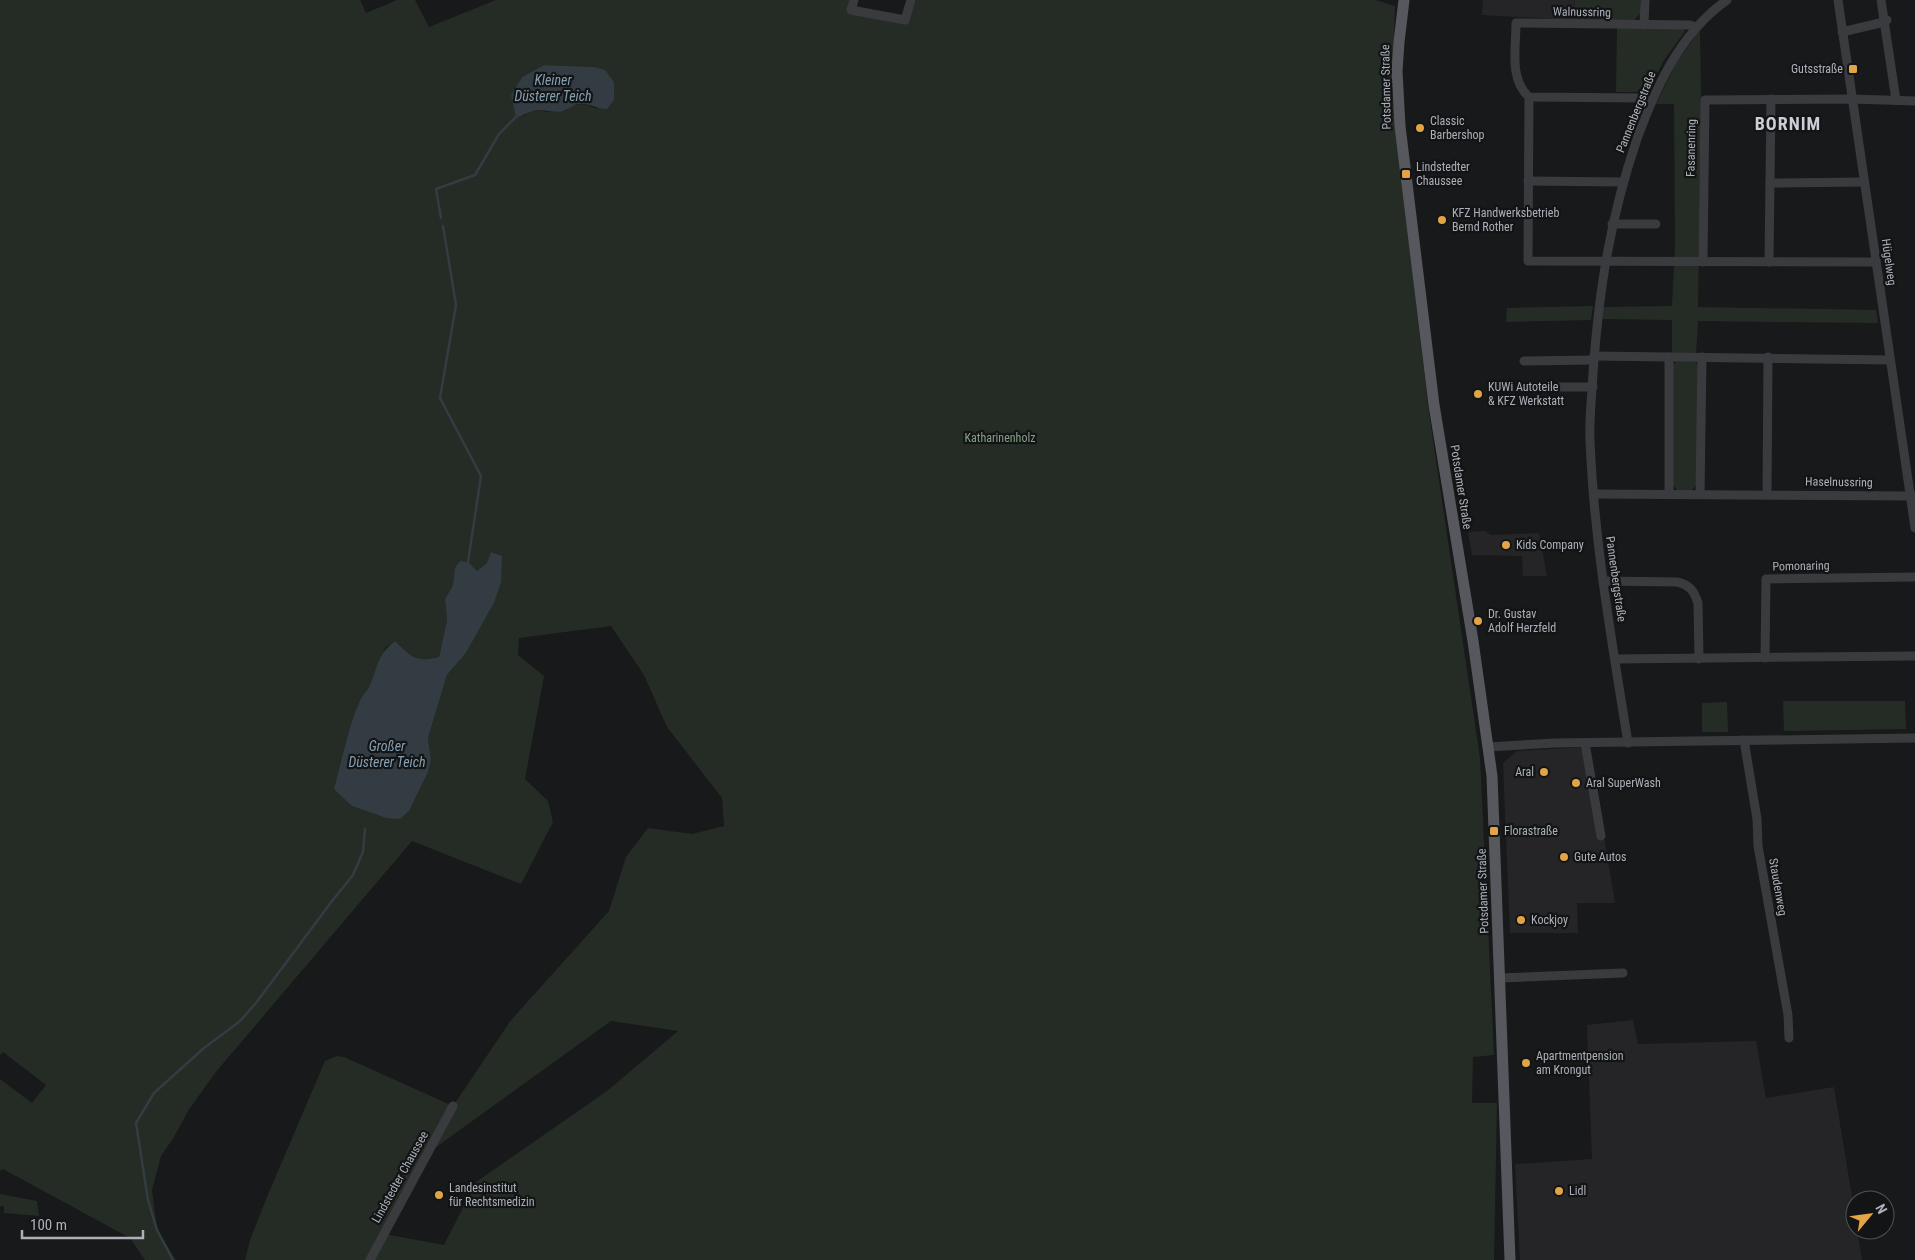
<svg xmlns="http://www.w3.org/2000/svg" width="1915" height="1260" viewBox="0 0 1915 1260" font-family="'Roboto Condensed',sans-serif">
<rect width="100%" height="100%" fill="#18191a"/>
<g fill="#252527">
<polygon points="1483,0 1575,0 1574,20 1482,15"/>
<polygon points="1485,531 1491,535 1539,533 1547,576 1523,576 1522,556 1472,555 1468,532"/>
<polygon points="1589,747 1615,903 1577,903 1578,933 1510,933 1503,763 1517,751"/>
<polygon points="1633,1020 1638,1044 1756,1041 1766,1098 1834,1087 1855,1215 1855,1230 1857,1230 1862,1260 1520,1260 1515,1164 1592,1159 1587,1025"/>
</g>
<g fill="#252c25" fill-rule="evenodd">
<path d="M0,0H360L366,13L397,0H415L429,27L496,0H854L851,9L904,20L916,0H1376L1395,6L1392,93L1428,406L1480,758L1494,1055L1473,1057L1472,1103H1497L1494,1260H245L250,1240L267,1197L325,1061L337,1056L344,1057L453,1106L511,1020L609,911L626,857L648,828L692,834L724,826L722,798L667,727L644,675L611,626L519,638L518,655L544,676L525,779L548,801L553,822L521,884L412,841L215,1073L188,1111L174,1137L161,1156L152,1190L157,1230L176,1260H145L130,1238L3,1169L0,1171V1079L32,1103L46,1085L3,1052L0,1055ZM544,65L594,67L598,109L584,104L573,105L566,111L547,112L540,110L531,111L523,116L514,90L522,77ZM487,563L494,603L466,653L447,675L428,738L431,760L428,772L423,780L416,797L386,818L352,806L342,761L346,740L359,703L369,687L385,648L395,641C411,656 415,663 439,657L447,620L445,599L453,585L455,568L477,571ZM611,1021L678,1031L607,1091L476,1182L444,1245L384,1234L428,1153Z"/>
<polygon points="1575,0 1640,0 1640,14 1634,20 1574,20"/>
<polygon points="1617,28 1682,28 1685,31 1664,60 1648,92 1616,92"/>
<polygon points="1700,30 1701,94 1698,307 1876,310 1878,323 1698,321 1696,354 1674,354 1672,351 1672,320 1602,319 1603,307 1672,306 1675,247 1674,104 1656,104 1676,63"/>
<polygon points="1593,306 1591,320 1506,322 1507,308"/>
<polygon points="1676,362 1695,362 1698,365 1697,484 1691,491 1677,490 1672,484 1672,365"/>
<polygon points="1783,701 1905,701 1906,729 1784,731"/>
<polygon points="1727,702 1728,732 1702,732 1702,703"/>
<polygon points="0,1194 37,1201 39,1216 4,1213 4,1206 0,1206"/>
</g>
<g fill="#323c42">
<path d="M544,65L594,67L605,70L614,82V100L607,109C598,109 593,105 584,104C574,103 573,107 566,110C559,114 546,110 539,110C530,110 524,116 516,117L511,95L522,77Z"/>
<path d="M491,552L502,556L501,582L494,603L466,653L447,675L428,738L431,760L428,772L409,811L400,819L386,818L352,806L334,789C342,761 347,730 359,703C361,697 366,692 369,687C378,668 377,654 395,641C411,656 415,663 439,657L447,620L445,599L453,585L455,568L460,561L468,562L477,571L487,563Z"/>
</g>
<g fill="none" stroke-linecap="round" stroke-linejoin="round">
<g stroke="#323c42" stroke-width="2.5">
<polyline points="441,218 436,189 475,175 499,134 516,117"/>
<polyline points="443,226 456,305 440,398 481,476 468,562"/>
<polyline points="173,1260 157,1230 148,1200 136,1123 154,1093 204,1048 239,1022 256,1003 332,901 353,875 363,852 365,829"/>
</g>
<g stroke="#3a3b3f" stroke-width="9">
<polyline points="854,0 851,10 905,20 911,0"/>
<polyline points="1838,0 1915,528"/>
<polyline points="1881,0 1896,100"/>
<polyline points="1644,25 1645,0"/>
<polyline points="1842,32 1884,22 1887,20"/>
<polyline points="1529,97 1528,261 1876,262"/>
<path d="M1652,101L1643,98L1529,97C1509,79 1516,48 1516,23L1690,25L1696,27"/>
<polyline points="1528,181 1622,182"/>
<polyline points="1770,183 1864,182"/>
<polyline points="1612,224 1656,224"/>
<polyline points="1703,262 1705,100 1851,99 1915,101"/>
<polyline points="1769,262 1771,99"/>
<polyline points="1594,356 1890,360"/>
<polyline points="1524,361 1594,360"/>
<polyline points="1555,387 1593,387"/>
<polyline points="1594,494 1914,496"/>
<polyline points="1669,494 1669,357"/>
<polyline points="1700,494 1702,357"/>
<polyline points="1767,494 1768,357"/>
<path d="M1603,581L1677,582C1690,585 1694,591 1698,603L1699,659"/>
<polyline points="1765,658 1766,579 1915,577"/>
<polyline points="1615,659 1915,656"/>
<polyline points="1744,740 1757,819 1758,846 1788,1015 1789,1038"/>
<polyline points="1585,743 1601,836"/>
<path d="M1628,743C1612,642 1594,542 1590,440C1589,418 1592,395 1593,373C1599,290 1610,218 1637,139C1656,87 1680,33 1727,0"/>
<polyline points="1488,747 1555,743 1915,738"/>
<polyline points="1500,978 1623,973"/>
<polyline points="370,1260 453,1106"/>
</g>
<polyline stroke="#56585e" stroke-width="11" points="1404,0 1399,42 1397,71 1400,126 1434,405 1473,641 1492,776 1510,1260"/>
</g>
<g fill="#e3a347" stroke="#131415" stroke-width="2">
<rect x="1848" y="64" width="10" height="10" rx="2.5"/>
<circle cx="1420" cy="128" r="5"/>
<rect x="1401" y="169" width="10" height="10" rx="2.5"/>
<circle cx="1442" cy="220" r="5"/>
<circle cx="1478" cy="394" r="5"/>
<circle cx="1506" cy="545" r="5"/>
<circle cx="1478" cy="621" r="5"/>
<circle cx="1544" cy="772" r="5"/>
<circle cx="1576" cy="783" r="5"/>
<rect x="1489" y="826" width="10" height="10" rx="2.5"/>
<circle cx="1564" cy="857" r="5"/>
<circle cx="1521" cy="920" r="5"/>
<circle cx="1526" cy="1063" r="5"/>
<circle cx="1559" cy="1191" r="5"/>
<circle cx="439" cy="1195" r="5"/>
</g>
<g text-anchor="middle" stroke-width="4.5" stroke-linejoin="round" paint-order="stroke">
<g font-size="12" fill="#acb1b9" stroke="#131415">
<text transform="translate(1582 12) rotate(1)" y="4">Walnussring</text>
<text transform="translate(1386 87) rotate(-91)" y="4">Potsdamer Straße</text>
<text transform="translate(1636 112) rotate(-68)" y="4">Pannenbergstraße</text>
<text transform="translate(1691 148) rotate(-89)" y="4">Fasanenring</text>
<text transform="translate(1889 262) rotate(82)" y="4">Hügelweg</text>
<text transform="translate(1839 482) rotate(1)" y="4">Haselnussring</text>
<text transform="translate(1461 487) rotate(81)" y="4">Potsdamer Straße</text>
<text transform="translate(1801 566) rotate(-1)" y="4">Pomonaring</text>
<text transform="translate(1616 579) rotate(82)" y="4">Pannenbergstraße</text>
<text transform="translate(1778 887) rotate(80)" y="4">Staudenweg</text>
<text transform="translate(1483 891) rotate(-92)" y="4">Potsdamer Straße</text>
<text transform="translate(400 1177) rotate(-61)" y="4">Lindstedter Chaussee</text>
</g>
<g font-size="12" fill="#acb1b9" stroke="#131415" text-anchor="start">
<text x="1843" y="73" text-anchor="end">Gutsstraße</text>
<text x="1430" y="125">Classic<tspan x="1430" dy="14">Barbershop</tspan></text>
<text x="1416" y="171">Lindstedter<tspan x="1416" dy="14">Chaussee</tspan></text>
<text x="1452" y="217">KFZ Handwerksbetrieb<tspan x="1452" dy="14">Bernd Rother</tspan></text>
<text x="1488" y="391">KUWi Autoteile<tspan x="1488" dy="14">&amp; KFZ Werkstatt</tspan></text>
<text x="1516" y="549">Kids Company</text>
<text x="1488" y="618">Dr. Gustav<tspan x="1488" dy="14">Adolf Herzfeld</tspan></text>
<text x="1534" y="776" text-anchor="end">Aral</text>
<text x="1586" y="787">Aral SuperWash</text>
<text x="1504" y="835">Florastraße</text>
<text x="1574" y="861">Gute Autos</text>
<text x="1531" y="924">Kockjoy</text>
<text x="1536" y="1060">Apartmentpension<tspan x="1536" dy="14">am Krongut</tspan></text>
<text x="449" y="1192">Landesinstitut<tspan x="449" dy="14">für Rechtsmedizin</tspan></text>
<text x="1569" y="1195">Lidl</text>
</g>
<g font-size="12" fill="#85a285" stroke="#131415">
<text x="1000" y="442">Katharinenholz</text>
</g>
<g font-size="14" font-style="italic" fill="#86a0b1" stroke="#131415">
<text x="553" y="85">Kleiner<tspan x="553" dy="16">Düsterer Teich</tspan></text>
<text x="387" y="751">Großer<tspan x="387" dy="16">Düsterer Teich</tspan></text>
</g>
<g font-size="18" font-weight="bold" letter-spacing="1" fill="#cccfd5" stroke="#131415">
<text x="1788" y="130">BORNIM</text>
</g>
</g>
<g transform="translate(1870 1215) rotate(61)"><circle r="24" fill="#131415" stroke="#505357"/>
<path d="M0-4L9 19L0 12L-9 19Z" fill="#e3a347"/>
<text y="-8" font-size="14" font-weight="bold" text-anchor="middle" fill="#acb1b9">N</text>
</g>
<path d="M22 1230v8h121v-8" fill="none" stroke="#acb1b9" stroke-width="2.5"/>
<text x="30" y="1230" font-size="15" fill="#acb1b9" stroke="#131415" stroke-width="4" paint-order="stroke">100 m</text>
</svg>
